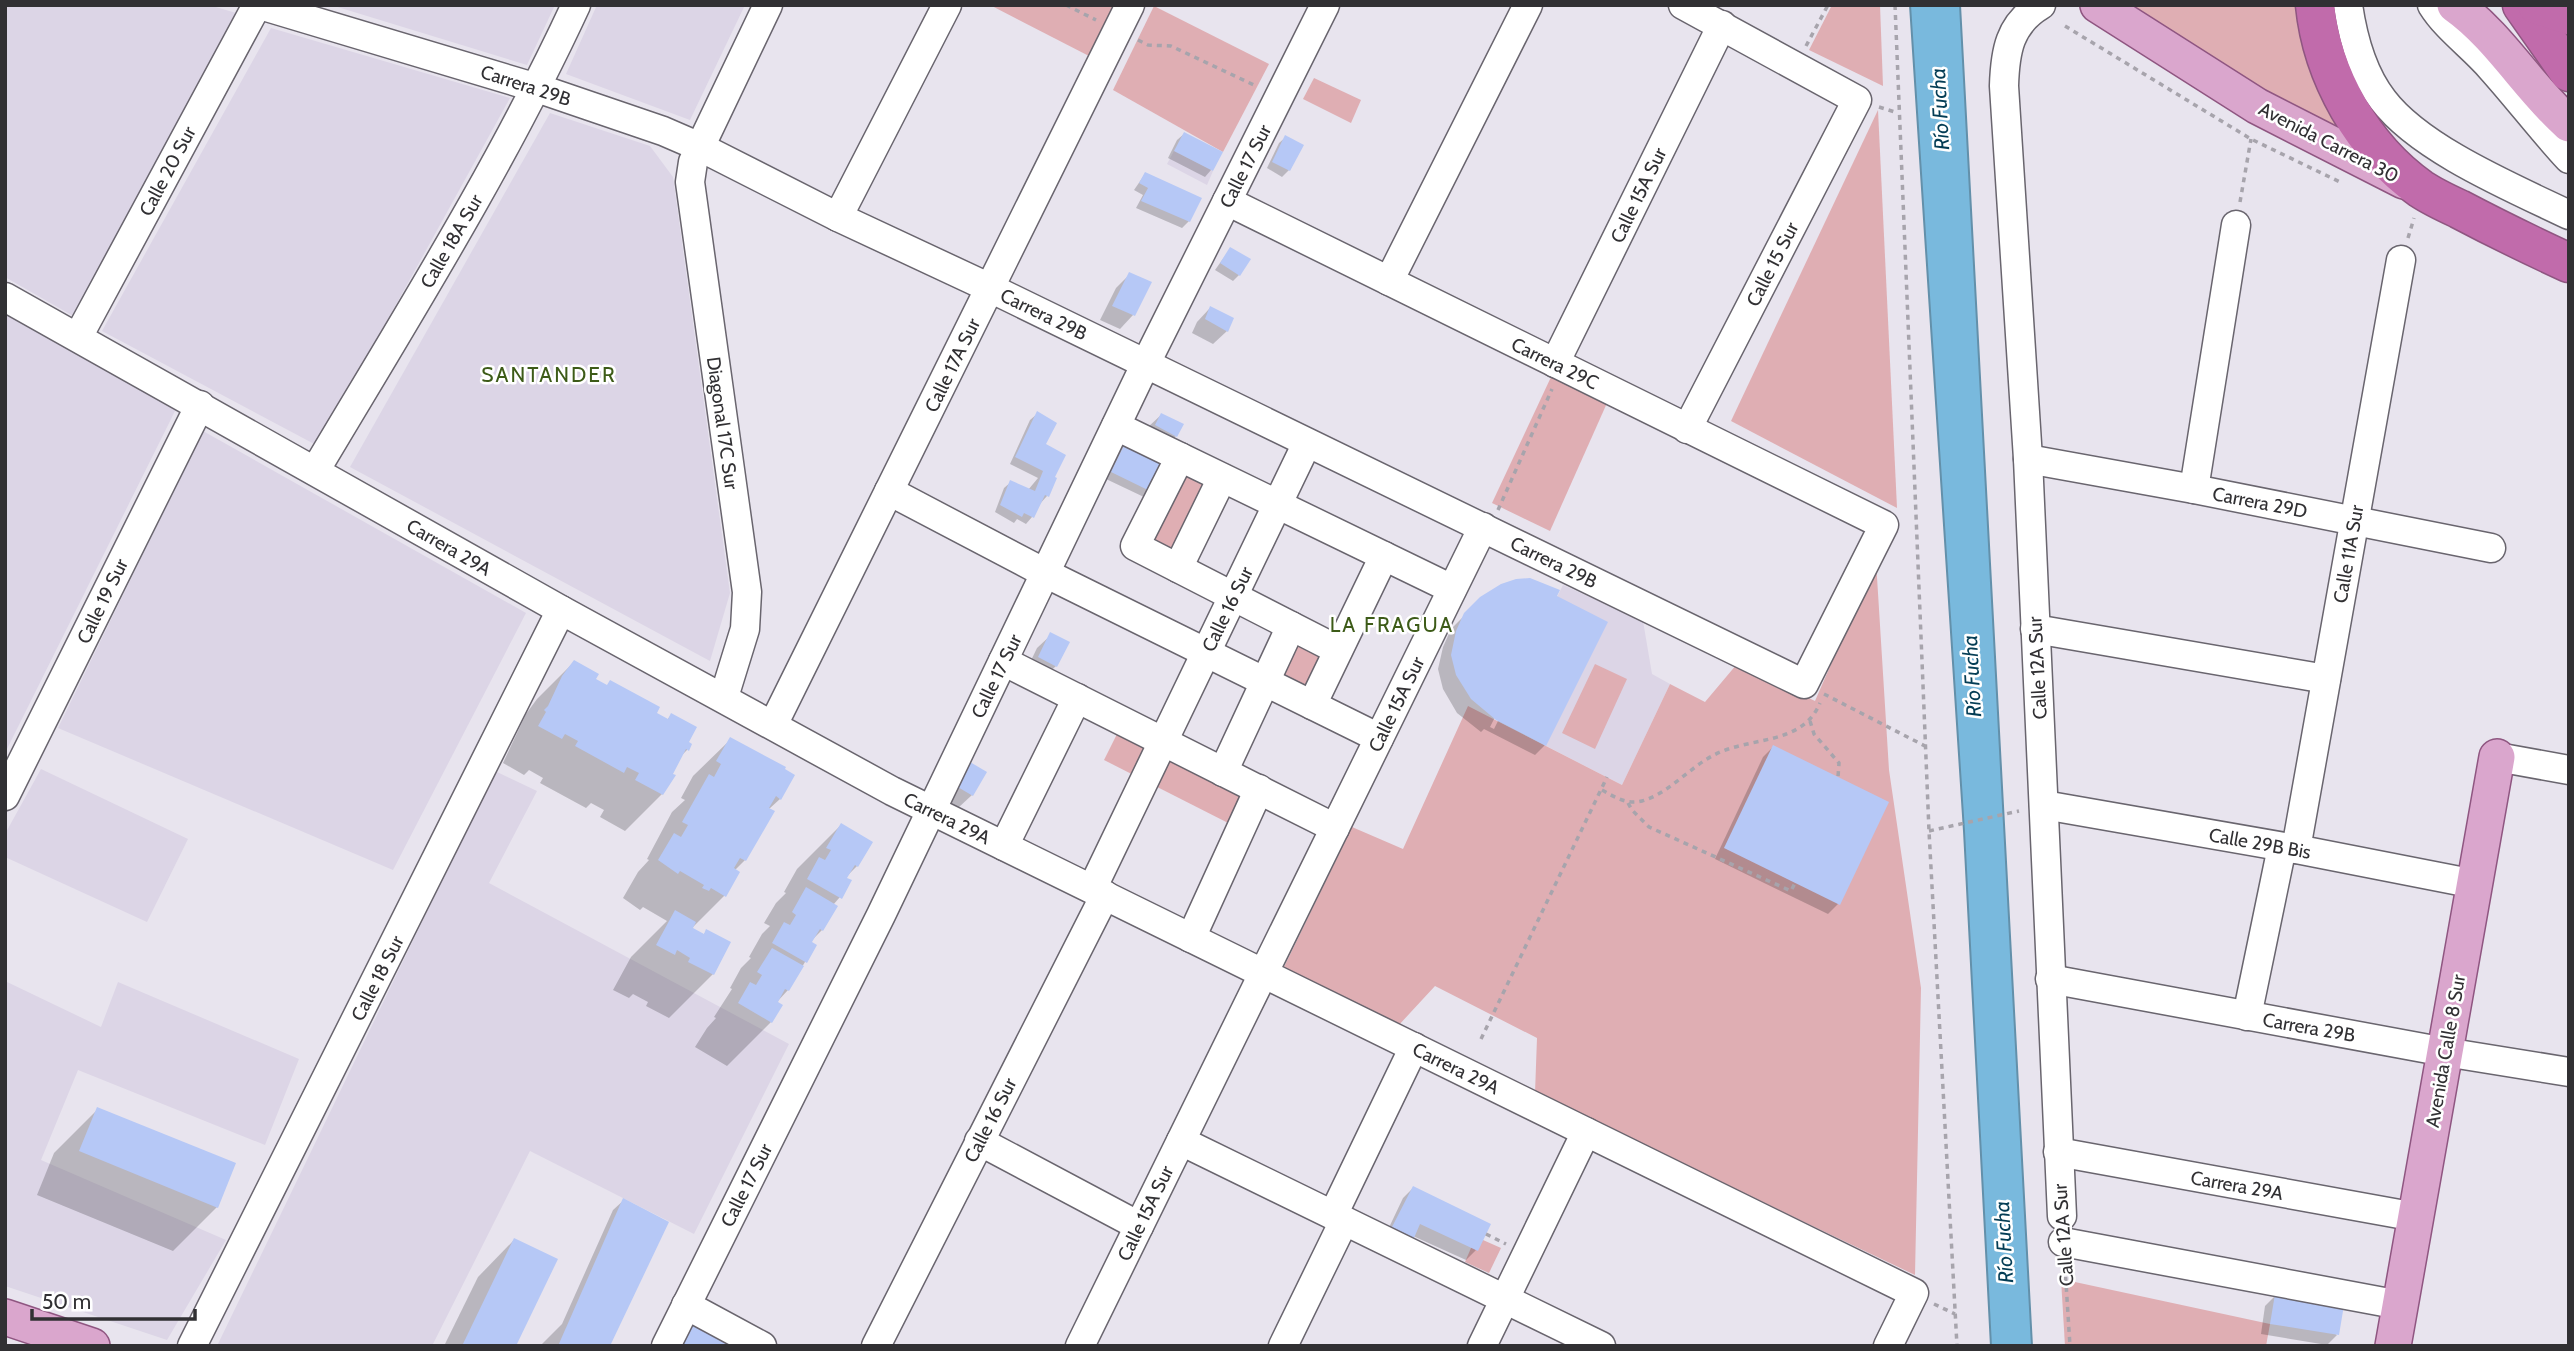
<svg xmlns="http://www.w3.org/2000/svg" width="2574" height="1351" viewBox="0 0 2574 1351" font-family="Cabin,sans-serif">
<rect width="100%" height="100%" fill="#e8e4ee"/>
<g fill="#dcd5e6">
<polygon points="5,5 209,5 236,13 75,317 5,277"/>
<polygon points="331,5 555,5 527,65"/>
<polygon points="597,5 745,5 690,120 566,74"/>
<polygon points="271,28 510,98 318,446 102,331"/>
<polygon points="550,113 650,146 673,177 730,593 710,661 350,467"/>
<polygon points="1174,151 1213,171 1207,185 1167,164"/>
<polygon points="5,311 177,407 5,753"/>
<polygon points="203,431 526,613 393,870 58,728"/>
<polygon points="1563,585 1643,621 1652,674 1670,684 1622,785 1496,720"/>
<polygon points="41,769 188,839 147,922 5,857 5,834"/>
<polygon points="495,771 537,791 489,883 789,1044 694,1234 530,1151 432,1346 217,1346"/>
<polygon points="5,981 101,1027 118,982 299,1059 265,1145 78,1070 41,1160 226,1240 167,1340 5,1286"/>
</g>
<g fill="#dfaeb3">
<polygon points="990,5 1115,5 1089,56"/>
<polygon points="1832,5 1880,5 1883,86 1809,50"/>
<polygon points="2120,5 2301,5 2348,139 2319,129"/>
<polygon points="1154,6 1269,64 1223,152 1113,90"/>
<polygon points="1314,78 1361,100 1351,123 1303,99"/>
<polygon points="1878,110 1897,508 1731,421"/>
<polygon points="1551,377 1607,403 1550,531 1492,503"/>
<polygon points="1181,460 1219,479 1178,566 1136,546"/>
<polygon points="1876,561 1889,770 1921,988 1915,1275 1535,1093 1537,1038 1435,986 1398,1026 1283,969 1352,827 1403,849 1468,706 1622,785 1670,684 1705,702 1737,664 1815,701"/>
<polygon points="1291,626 1338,650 1312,705 1265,682"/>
<polygon points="1595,664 1627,679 1595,749 1562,733"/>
<polygon points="1123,722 1177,738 1259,789 1240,829 1104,760"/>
<polygon points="1483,1240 1501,1248 1489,1273 1465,1262 1471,1248"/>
<polygon points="2061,1279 2270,1324 2266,1346 2065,1346"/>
</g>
<polygon fill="#79b9dd" stroke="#6390aa" stroke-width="2" points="1910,5 1960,5 2032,1346 1991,1346 1964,831"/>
<g fill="#0003" fill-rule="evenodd">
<polygon points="1184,134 1221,153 1211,170 1205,177 1168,158 1177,140"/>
<polygon points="1286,137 1289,170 1282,177 1267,168 1279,143"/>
<polygon points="1145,174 1189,221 1182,228 1136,208 1143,195 1134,190"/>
<polygon points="1230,249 1239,275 1233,281 1215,270"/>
<polygon points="1130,274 1133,315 1120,329 1100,320 1116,288"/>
<polygon points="1210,308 1227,331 1213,344 1192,333 1197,322"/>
<polygon points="1037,414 1043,444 1055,479 1047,496 1038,506 1032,517 1026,524 1017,519 1014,523 995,512 1004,488 1011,482 1028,490 1038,478 1010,464 1030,420"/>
<polygon points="1161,415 1176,436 1160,451 1146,498 1106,479 1123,443 1147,428"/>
<path d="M1530,580L1558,591L1552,604L1558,598L1606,622L1545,745L1535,755L1484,729L1481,732L1457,713L1443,689L1438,669L1443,647L1451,629L1481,599L1502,586L1516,581ZM1550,608H1554L1494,729L1490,727Z"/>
<polygon points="1051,635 1056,666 1042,679 1026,671 1037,648"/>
<polygon points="574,662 593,680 655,714 667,720 671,715 687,743 687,750 680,757 662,794 625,831 600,817 604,810 591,803 586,808 540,783 543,778 529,770 524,775 503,763 526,714 537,699"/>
<polygon points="730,740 793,776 780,799 769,809 745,860 735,870 724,896 691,929 703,935 707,931 713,974 669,1018 646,1006 648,1002 633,994 629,998 613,990 631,957 667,921 643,907 640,910 623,898 638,872 649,860 647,859 672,812 685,800 681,798 693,776"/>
<polygon points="1773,747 1838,904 1828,914 1715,859 1763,757"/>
<polygon points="956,777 972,795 958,808 943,800"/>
<polygon points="841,825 857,866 845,878 840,897 833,905 836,907 822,930 809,943 815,946 805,962 788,990 776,1003 771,1022 727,1066 695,1047 707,1028 716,1018 714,1017 732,989 730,988 741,968 751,958 749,957 762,934 770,926 764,923 776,903 786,893 784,892 797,869"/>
<polygon points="98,1109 217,1207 173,1251 37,1195 54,1153"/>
<polygon points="1413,1188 1476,1250 1466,1260 1413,1236 1402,1247 1384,1238 1403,1198"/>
<polygon points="624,1200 608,1346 540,1346 562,1324 613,1210"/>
<polygon points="514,1240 514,1346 444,1346 478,1277"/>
<polygon points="2275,1296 2337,1335 2327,1345 2261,1334 2265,1306"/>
</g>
<g fill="#b6c8f6">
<polygon points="1184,132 1223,152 1213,171 1174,151"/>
<polygon points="1285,135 1304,145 1290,171 1272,162"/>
<polygon points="1145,172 1202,198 1190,222 1141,201 1148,188 1139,183"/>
<polygon points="1230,247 1251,259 1240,276 1220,263"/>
<polygon points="1129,272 1152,282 1135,316 1112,306"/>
<polygon points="1210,306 1234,318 1228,332 1205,319"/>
<polygon points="1037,411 1057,423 1046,444 1066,455 1055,477 1057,478 1049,497 1045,495 1034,518 1024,513 1022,517 1000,505 1010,480 1035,491 1043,471 1015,457"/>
<polygon points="1161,413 1184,424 1177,437 1155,425"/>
<polygon points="1129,435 1173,455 1154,493 1111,472"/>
<polygon points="1530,578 1560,590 1557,596 1608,622 1546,746 1496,720 1471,699 1456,675 1451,655 1456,631 1464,613 1480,597 1501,584 1516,579"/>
<polygon points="1050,632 1070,642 1057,667 1038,657"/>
<polygon points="574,660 599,674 596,679 607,685 610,680 660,707 657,713 668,719 671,713 697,727 689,742 692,744 689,751 686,749 673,774 676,775 663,795 635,780 639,773 627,767 624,773 575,746 578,741 565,734 562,739 538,726 546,712 544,710 548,706 562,676"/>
<polygon points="730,737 786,767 785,769 795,775 781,800 776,796 769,808 775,811 746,861 740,858 734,868 740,872 726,897 711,888 709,891 702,888 704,885 680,871 678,874 658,860 674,833 681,837 688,825 682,822 709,774 714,777 721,764 716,761"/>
<polygon points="1773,745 1889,802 1840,905 1724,848"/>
<polygon points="970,762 987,772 973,796 956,786"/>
<polygon points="841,823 873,842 858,867 855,865 847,878 852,880 842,899 807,879 819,857 825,860 831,850 826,848"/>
<polygon points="806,887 838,906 823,931 820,929 812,942 817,945 807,963 772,943 784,922 790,925 796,915 792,912"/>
<polygon points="675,910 696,922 693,928 704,934 706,929 731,942 714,975 688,962 690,958 677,950 675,955 656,945"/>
<polygon points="772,948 804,966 789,991 785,989 778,1002 783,1005 772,1023 738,1003 750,982 756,985 762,975 757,972"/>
<polygon points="97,1107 236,1163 218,1208 79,1151"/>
<polygon points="1413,1186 1491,1224 1478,1251 1420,1224 1414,1238 1392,1227"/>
<polygon points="623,1198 669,1222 610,1346 558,1346"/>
<polygon points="514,1238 558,1259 516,1346 462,1346"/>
<polygon points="2275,1294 2344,1305 2339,1335 2270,1324"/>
<polygon points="690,1323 735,1346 679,1346"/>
</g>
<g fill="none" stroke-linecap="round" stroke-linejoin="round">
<g stroke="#69656e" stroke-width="31">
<g id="minor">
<polyline points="260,5 537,88 663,131 700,147 838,217 990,288 1804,684 1884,525 1227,201"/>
<polyline points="1683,5 1857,100 1687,429"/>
<path d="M2041,5C2009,24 2005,52 2004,86L2028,459L2062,1216"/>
<path d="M2348,5C2353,39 2362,73 2383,100C2420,149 2513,188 2569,215"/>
<path d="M2432,5C2447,29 2472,46 2491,68C2518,98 2542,130 2569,159"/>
<polyline points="838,217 947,5"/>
<polyline points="1389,281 1528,5"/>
<polyline points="5,297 561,610 892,791 1914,1293 1888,1346"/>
<polyline points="78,337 257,5"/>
<polyline points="1555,363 1722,25"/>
<polyline points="1116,426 1452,589"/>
<polyline points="1180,457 1135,546 1338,650"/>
<polyline points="2028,459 2194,489 2491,548"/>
<path d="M315,471C406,318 501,167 576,5"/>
<polyline points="2194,489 2236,225"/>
<polyline points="889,491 1045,573 1379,738"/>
<polyline points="1178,568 1222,478"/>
<polyline points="2035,629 2326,679"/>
<polyline points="1003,661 1335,828"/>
<polyline points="724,697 745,629 747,592 690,182 693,162 768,5"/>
<polyline points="1312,705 1384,556"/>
<polyline points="773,725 1130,5"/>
<polyline points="2497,757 2569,770"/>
<polyline points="1223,772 1291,626"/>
<polyline points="5,796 200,405"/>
<polyline points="2044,805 2296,849 2475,884"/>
<polyline points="1004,846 1077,698"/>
<polyline points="2296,849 2401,260"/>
<polyline points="1092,889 1307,443"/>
<polyline points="1191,938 1259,789"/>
<polyline points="2050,979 2445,1052 2569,1072"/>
<polyline points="2247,1016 2282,847"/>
<polyline points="979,1141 1139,1226"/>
<polyline points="1181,1141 1601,1346"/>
<polyline points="2058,1152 2416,1217"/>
<polyline points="1333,1215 1414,1047"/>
<polyline points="2063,1242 2400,1305"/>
<polyline points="686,1305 762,1346"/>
<polyline points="192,1346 561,610"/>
<polyline points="666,1346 881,915 1146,363 1325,5"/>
<polyline points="876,1346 1105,895"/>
<polyline points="1080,1346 1483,527"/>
<polyline points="1283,1346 1344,1221"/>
<polyline points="1482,1346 1586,1132"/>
</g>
</g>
<g stroke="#8f5681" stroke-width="38">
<g id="major">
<polyline points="2098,5 2257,106 2404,181"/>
<path d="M2455,5C2500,37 2528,88 2569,124"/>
<polyline points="5,1317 92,1346"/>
<polyline points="2393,1346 2497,757"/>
</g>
</g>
<g stroke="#8f5681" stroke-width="41">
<g id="highway">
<path d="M2315,5C2322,76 2363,148 2421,189C2433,197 2446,203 2459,209C2495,228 2532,246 2569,263"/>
<polyline points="2522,5 2569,72"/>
<polyline points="2537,5 2569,15"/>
</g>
</g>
<g stroke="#a7a4ac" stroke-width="3.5" stroke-dasharray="5 5" stroke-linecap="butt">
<polyline points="1066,5 1096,20"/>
<polyline points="1895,5 1929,831 1957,1346"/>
<polyline points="2065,26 2251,139 2340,182"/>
<polyline points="1138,40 1148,45 1171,46 1256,86"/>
<polyline points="1806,46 1828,5"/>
<polyline points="1879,107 1898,113"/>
<polyline points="2240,202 2251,139"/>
<polyline points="2408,238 2414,218"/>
<polyline points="1498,510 1552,389"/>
<polyline points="1824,694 1925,746"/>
<polyline points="1810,721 1814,734 1839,763 1838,777"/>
<path d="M1602,790C1615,797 1626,805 1642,801C1668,794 1690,767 1714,755C1750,736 1802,746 1820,703"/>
<polyline points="1628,803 1632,810 1649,827 1791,891 1795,883"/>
<polyline points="1929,831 2019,811"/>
<polyline points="1481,1039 1607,777"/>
<polyline points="1486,1234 1506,1244"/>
<polyline points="2065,1267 2070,1346"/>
<polyline points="1934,1304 1955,1314"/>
</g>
<use href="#minor" stroke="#fff" stroke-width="28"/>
<use href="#major" stroke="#daa6cd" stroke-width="35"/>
<use href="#highway" stroke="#c16bab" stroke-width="38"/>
</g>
<g text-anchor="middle" stroke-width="5" stroke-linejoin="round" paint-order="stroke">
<g font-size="19" fill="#313033" stroke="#fff">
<text transform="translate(526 85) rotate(18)" y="7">Carrera 29B</text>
<text transform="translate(2329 142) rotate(27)" y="7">Avenida Carrera 30</text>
<text transform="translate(1245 166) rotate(-63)" y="7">Calle 17 Sur</text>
<text transform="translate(167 171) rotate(-62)" y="7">Calle 20 Sur</text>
<text transform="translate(1638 195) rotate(-64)" y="7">Calle 15A Sur</text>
<text transform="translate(451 241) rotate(-60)" y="7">Calle 18A Sur</text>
<text transform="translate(1772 264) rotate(-63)" y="7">Calle 15 Sur</text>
<text transform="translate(1044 314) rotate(26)" y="7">Carrera 29B</text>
<text transform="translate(1555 363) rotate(26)" y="7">Carrera 29C</text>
<text transform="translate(952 365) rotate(-64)" y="7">Calle 17A Sur</text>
<text transform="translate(723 423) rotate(82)" y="7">Diagonal 17C Sur</text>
<text transform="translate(2260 502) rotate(11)" y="7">Carrera 29D</text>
<text transform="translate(449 547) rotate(30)" y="7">Carrera 29A</text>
<text transform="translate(2348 554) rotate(-80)" y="7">Calle 11A Sur</text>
<text transform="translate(1554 562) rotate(26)" y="7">Carrera 29B</text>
<text transform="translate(102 601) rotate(-64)" y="7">Calle 19 Sur</text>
<text transform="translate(1227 609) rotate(-64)" y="7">Calle 16 Sur</text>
<text transform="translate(2037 668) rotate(-93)" y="7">Calle 12A Sur</text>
<text transform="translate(996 676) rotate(-64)" y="7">Calle 17 Sur</text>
<text transform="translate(1396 704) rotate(-64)" y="7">Calle 15A Sur</text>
<text transform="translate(947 818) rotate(26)" y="7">Carrera 29A</text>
<text transform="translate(2260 843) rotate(10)" y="7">Calle 29B Bis</text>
<text transform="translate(377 978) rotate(-63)" y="7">Calle 18 Sur</text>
<text transform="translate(2309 1027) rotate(10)" y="7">Carrera 29B</text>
<text transform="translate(2445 1051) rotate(-80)" y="7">Avenida Calle 8 Sur</text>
<text transform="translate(1456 1068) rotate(26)" y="7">Carrera 29A</text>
<text transform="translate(990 1120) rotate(-63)" y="7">Calle 16 Sur</text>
<text transform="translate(746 1185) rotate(-63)" y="7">Calle 17 Sur</text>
<text transform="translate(2237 1185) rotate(10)" y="7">Carrera 29A</text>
<text transform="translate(1145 1213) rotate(-64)" y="7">Calle 15A Sur</text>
<text transform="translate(2063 1235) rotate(-94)" y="7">Calle 12A Sur</text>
</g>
<g font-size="21" font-style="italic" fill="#043d55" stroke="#fff">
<text transform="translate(1940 109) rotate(-93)" y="7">Río Fucha</text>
<text transform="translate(1972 676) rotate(-93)" y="7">Río Fucha</text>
<text transform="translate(2004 1242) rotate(-93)" y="7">Río Fucha</text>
</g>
<g font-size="21" letter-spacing="2" fill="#3d5b18" stroke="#fff">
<text x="549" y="382">SANTANDER</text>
<text x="1392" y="632">LA FRAGUA</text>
</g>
</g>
<rect width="2574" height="1351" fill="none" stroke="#313033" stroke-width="14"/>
<path d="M32 1309v10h163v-10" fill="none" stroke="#313033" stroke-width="3.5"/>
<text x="42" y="1309" font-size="21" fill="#313033" stroke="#ffffff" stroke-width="5" paint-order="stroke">50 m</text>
</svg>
